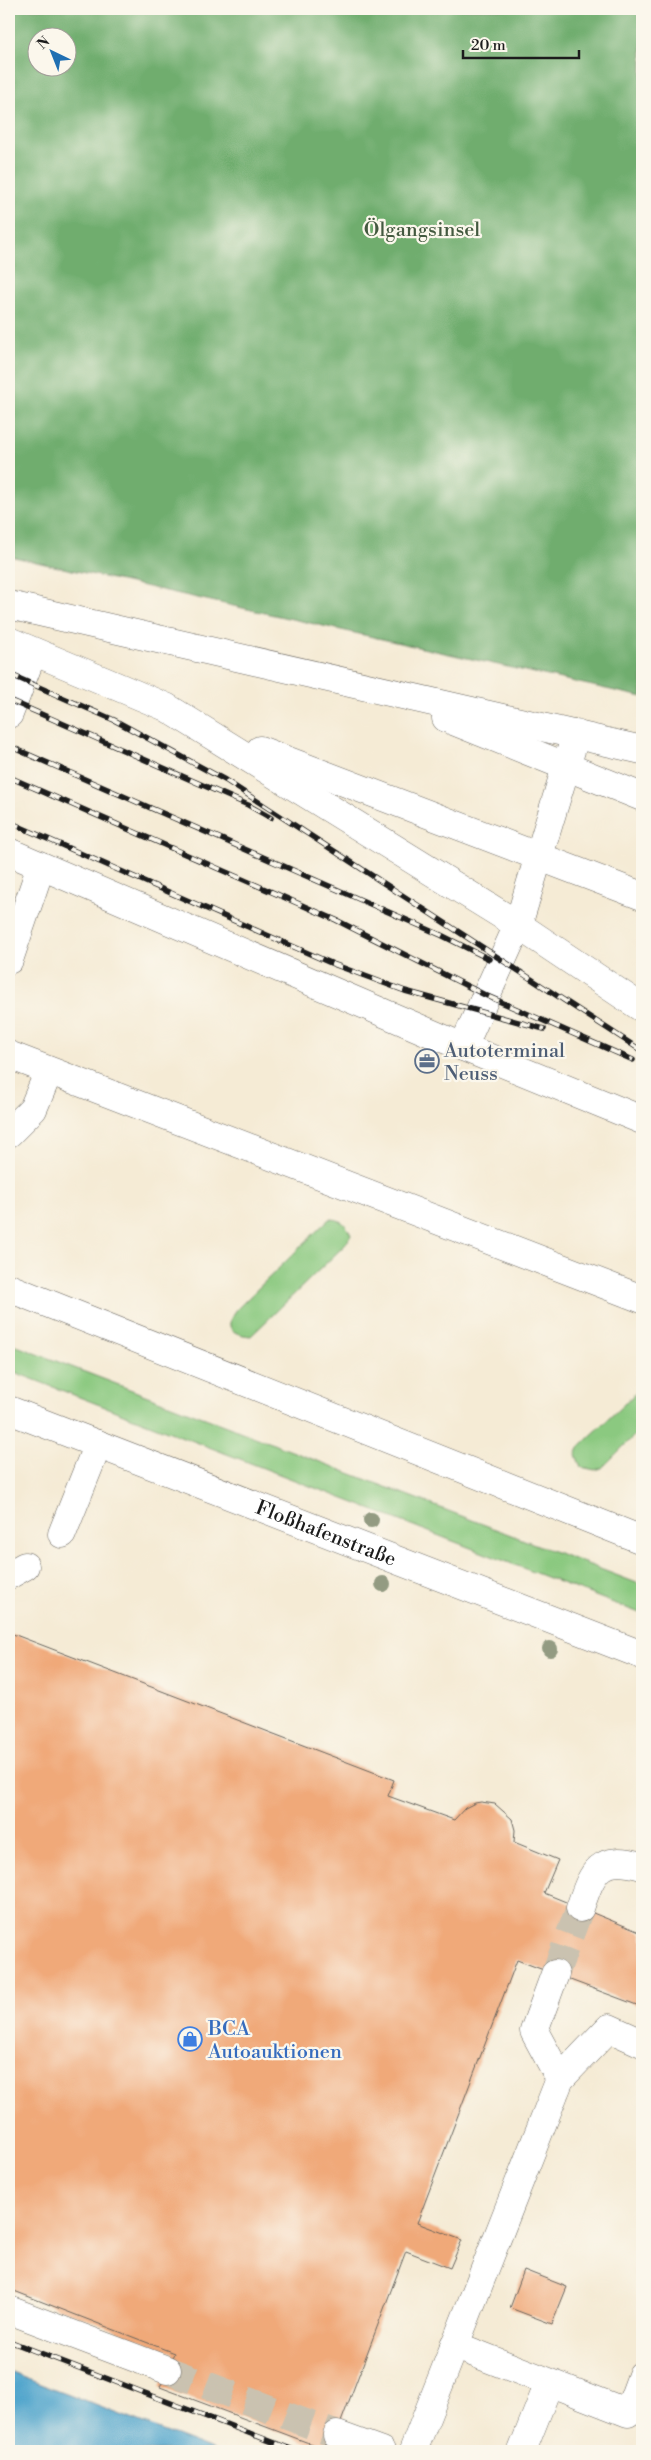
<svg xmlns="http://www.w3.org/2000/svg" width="651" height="2460" viewBox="0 0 651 2460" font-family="'Libre Bodoni',serif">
<rect width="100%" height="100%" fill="#fbf7ec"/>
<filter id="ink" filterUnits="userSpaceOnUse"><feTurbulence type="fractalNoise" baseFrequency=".02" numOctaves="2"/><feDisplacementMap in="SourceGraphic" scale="10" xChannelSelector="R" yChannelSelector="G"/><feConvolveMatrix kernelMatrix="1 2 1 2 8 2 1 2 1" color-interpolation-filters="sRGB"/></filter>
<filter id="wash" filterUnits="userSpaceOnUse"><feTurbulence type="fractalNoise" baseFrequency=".0096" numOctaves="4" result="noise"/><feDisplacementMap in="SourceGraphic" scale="20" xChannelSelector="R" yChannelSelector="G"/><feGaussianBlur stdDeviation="1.12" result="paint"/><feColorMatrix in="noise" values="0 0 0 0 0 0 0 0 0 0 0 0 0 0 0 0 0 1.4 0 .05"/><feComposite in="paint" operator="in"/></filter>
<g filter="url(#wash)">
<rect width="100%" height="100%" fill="#f5ebd5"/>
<g fill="#8bc980" stroke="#54724e">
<path d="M329,1219C342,1219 346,1224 351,1235L346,1244L251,1336C227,1334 224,1324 239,1307Z"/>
<polygon points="9,1343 642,1585 642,1614 9,1370"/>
<polygon points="642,1387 642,1428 602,1468 595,1470 581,1467 576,1455 580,1446"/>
</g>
<path fill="#70ad6e" stroke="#466445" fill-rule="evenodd" d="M9,9H642V697L9,556ZM38,38H68V68H38Z"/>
<polygon fill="#50a4cc" stroke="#366074" points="9,2372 215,2451 9,2451"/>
<g id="blocks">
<g fill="#f0a979">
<polygon points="13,1634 394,1780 388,1796 454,1820 465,1808 475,1803 481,1802 495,1804 512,1819 515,1830 514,1842 558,1860 544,1893 642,1933 642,2007 517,1960 417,2223 462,2240 450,2268 406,2251 330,2451 160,2387 174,2353 9,2289 9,1645"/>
<polygon points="524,2270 567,2287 552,2324 510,2308"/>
</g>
</g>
</g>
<g filter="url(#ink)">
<use href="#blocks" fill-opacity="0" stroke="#68645d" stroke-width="1"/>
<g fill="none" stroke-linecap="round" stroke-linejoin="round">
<g stroke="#cac2b0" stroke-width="28" stroke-dasharray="28 14" stroke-linecap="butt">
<polyline points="555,1974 580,1908"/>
<polyline points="167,2370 337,2435"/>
</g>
<g stroke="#68645d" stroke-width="29">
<g id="minor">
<polyline points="9,605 642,750"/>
<polyline points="9,641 166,707 518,925 642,1008"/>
<polyline points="9,714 33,652"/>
<polyline points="446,718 642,797"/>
<polyline points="260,750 642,896"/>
<polyline points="9,852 463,1047 642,1120"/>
<polyline points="9,960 41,866"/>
<polyline points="463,1047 518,925 576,734"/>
<polyline points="9,1055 642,1299"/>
<polyline points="9,1133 33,1109 49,1071"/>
<polyline points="9,1288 642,1540"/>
<path id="s1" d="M9,1410L642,1655"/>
<polyline points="62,1534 98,1444"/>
<polyline points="9,1575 25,1566"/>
<path d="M580,1908C593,1870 599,1854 642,1866"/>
<polyline points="555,1974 534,2031 560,2079"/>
<polyline points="9,2310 167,2370"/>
<polyline points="454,2345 628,2413 642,2375"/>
<polyline points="337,2435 381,2451"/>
<polyline points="413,2451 560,2079 609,2028 642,2043"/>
<polyline points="522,2451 549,2383"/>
</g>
</g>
<use href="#minor" stroke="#fff" stroke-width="28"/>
<g stroke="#1c1c1c" stroke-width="5.5">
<g id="rail">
<polyline points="9,674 114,720 225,780 642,1051"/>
<polyline points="9,700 248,805 271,818"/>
<polyline points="9,746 441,935 489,959"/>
<polyline points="9,777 336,920 485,995 633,1060"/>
<polyline points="9,822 333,964 405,991 544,1029"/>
<polyline points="9,2341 296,2451"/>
</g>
</g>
<use href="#rail" stroke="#fbf7ec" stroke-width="4" stroke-dasharray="11" stroke-linecap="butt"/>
</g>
<g fill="#939b82">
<circle cx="371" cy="1520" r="8"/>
<circle cx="383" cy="1584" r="8"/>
<circle cx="550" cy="1649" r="8"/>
</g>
</g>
<defs>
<g id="office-ring" transform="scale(1.25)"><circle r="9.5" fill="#fbf7ec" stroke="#5c6f8a" stroke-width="1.5"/><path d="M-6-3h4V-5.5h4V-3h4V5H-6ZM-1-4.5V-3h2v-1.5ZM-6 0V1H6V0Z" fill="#5c6f8a"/></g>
<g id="shop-ring" transform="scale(1.25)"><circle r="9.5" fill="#fbf7ec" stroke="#3f7fe0" stroke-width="1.5"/><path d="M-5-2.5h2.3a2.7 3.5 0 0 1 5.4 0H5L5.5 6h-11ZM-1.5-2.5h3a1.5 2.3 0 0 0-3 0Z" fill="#3f7fe0"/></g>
</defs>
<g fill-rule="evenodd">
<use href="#office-ring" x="427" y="1061"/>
<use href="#shop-ring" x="190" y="2039"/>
</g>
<g text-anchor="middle" stroke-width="4.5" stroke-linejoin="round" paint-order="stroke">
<g font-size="20" fill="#43593f" stroke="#fbf7ec">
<text x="422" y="236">Ölgangsinsel</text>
</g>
<g font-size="20" fill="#4e5e75" stroke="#fbf7ec" text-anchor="start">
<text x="444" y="1057">Autoterminal<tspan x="444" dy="23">Neuss</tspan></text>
</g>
<g font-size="20" fill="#1c1c1c" stroke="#fbf7ec">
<text dy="7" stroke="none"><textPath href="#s1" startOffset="340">Floßhafenstraße</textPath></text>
</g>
<g font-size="20" fill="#366cbe" stroke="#fbf7ec" text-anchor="start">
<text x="208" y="2035">BCA<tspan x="208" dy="23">Autoauktionen</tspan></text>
</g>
</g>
<rect width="651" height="2460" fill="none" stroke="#fbf7ec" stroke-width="30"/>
<g transform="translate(52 52) rotate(317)"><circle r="24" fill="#fbf7ec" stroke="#a29f99"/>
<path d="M0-4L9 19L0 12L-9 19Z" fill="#1f6fb2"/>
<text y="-8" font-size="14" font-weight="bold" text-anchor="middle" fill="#1c1c1c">N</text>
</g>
<path d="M463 50v8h116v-8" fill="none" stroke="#1c1c1c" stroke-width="2.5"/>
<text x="471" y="50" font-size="15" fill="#1c1c1c" stroke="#fbf7ec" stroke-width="4" paint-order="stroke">20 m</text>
</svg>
